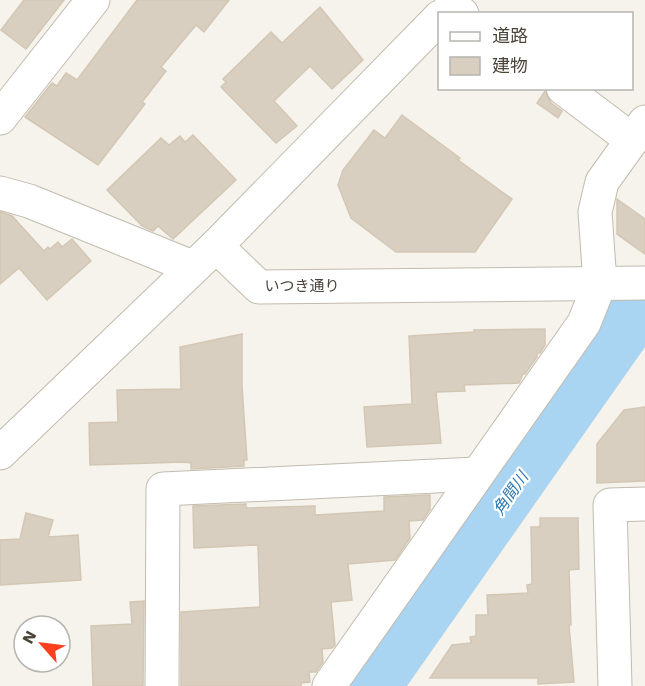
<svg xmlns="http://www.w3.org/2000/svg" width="645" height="686" viewBox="0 0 645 686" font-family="'Work Sans','Noto Sans JP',sans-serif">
<rect width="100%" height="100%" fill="#f6f3ec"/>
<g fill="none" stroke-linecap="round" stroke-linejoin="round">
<polyline stroke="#a9d4f2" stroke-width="54" points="374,686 645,300"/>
</g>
<g fill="#d8cfc1" stroke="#d3c7b4" stroke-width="1.5">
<polygon points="24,0 64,0 26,49 1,30"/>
<polygon points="137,0 229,0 204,32 196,25 161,67 166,71 142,102 145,104 98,165 25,117 52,83 57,86 66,73 77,80"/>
<polygon points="320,7 363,60 332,89 310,66 274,101 297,126 276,143 221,87 226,82 223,79 271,32 282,43"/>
<polygon points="545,91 551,103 562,111 558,118 537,103"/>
<polygon points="402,115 460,158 458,160 512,199 475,252 396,252 351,218 338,185 343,170 374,130 385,138"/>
<polygon points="193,135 236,180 173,239 158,226 153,231 142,226 107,190 161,138 169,145 180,136 185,142"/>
<polygon points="617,199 645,219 645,254 617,234"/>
<polygon points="0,212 12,216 44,251 48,247 50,249 58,242 62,247 72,239 91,261 47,300 19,268 0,284"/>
<polygon points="545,329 545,345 540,353 537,353 537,357 525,374 523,374 519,383 464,385 465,391 436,392 441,443 367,447 364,407 412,404 409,336 474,332 474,330"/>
<polygon points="242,334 242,386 247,460 244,460 244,466 191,469 191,463 184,462 90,465 89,423 118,422 117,390 181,389 180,347"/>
<polygon points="645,407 645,481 597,483 597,444 624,410"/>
<polygon points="430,495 430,509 423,520 409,521 410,538 395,560 348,564 352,600 331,602 335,645 332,648 322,649 323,662 316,672 309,672 310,682 301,683 301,686 181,686 181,612 260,607 258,545 194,548 193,506 246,504 246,508 315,506 315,515 384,511 384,497"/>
<polygon points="26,513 53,520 48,537 78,535 81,580 0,585 0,540 20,539"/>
<polygon points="540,518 578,518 579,569 569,570 571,625 569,625 574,682 538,684 538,678 430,678 452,645 471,643 470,637 476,636 476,615 488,615 487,595 528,593 527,585 532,584 531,527 540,527"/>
<polygon points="144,601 143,686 93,686 91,626 132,624 130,602"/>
</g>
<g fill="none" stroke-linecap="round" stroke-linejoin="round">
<g stroke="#c2bbae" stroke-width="35">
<g id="minor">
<polyline points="451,5 462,14"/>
<polyline points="563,88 632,140"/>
<polyline points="0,118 93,0"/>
<polyline points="0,193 29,201 192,267"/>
<polyline points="162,686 163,489 477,474"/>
<polyline points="329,686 584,323 600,283 595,212 602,182 645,122"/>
<polyline points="615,686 610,505 645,504"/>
</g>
</g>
<g stroke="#c2bbae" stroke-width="35">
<g id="tertiary">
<polyline points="216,246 440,17"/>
<polyline points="0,453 216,246 259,287 645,283"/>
</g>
</g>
<use href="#minor" stroke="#fff" stroke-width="33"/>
<use href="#tertiary" stroke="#fff" stroke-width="33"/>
</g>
<g text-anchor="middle" stroke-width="4.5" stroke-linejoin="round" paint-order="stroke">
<g font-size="15" fill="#4b4439" stroke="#fff">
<text x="302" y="291">いつき通り</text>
</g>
<g font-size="16" font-style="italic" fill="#2e7ab2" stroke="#fff">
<text transform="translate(510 493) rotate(-55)" y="6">角間川</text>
</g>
</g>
<rect x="438" y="12" width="195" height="78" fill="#ffffff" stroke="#b7b4b0" stroke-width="1.5"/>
<rect x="450" y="32" width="30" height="9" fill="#ffffff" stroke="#b7b4b0" stroke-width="1.5"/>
<text x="492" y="42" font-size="18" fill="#4b4439">道路</text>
<rect x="450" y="57" width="30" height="18" fill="#d8cfc1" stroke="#b7b4b0" stroke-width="1.5"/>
<text x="492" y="72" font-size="18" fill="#4b4439">建物</text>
<g transform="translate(42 644) rotate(298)"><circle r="28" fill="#ffffff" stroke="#b7b4b0" stroke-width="1.5"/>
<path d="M0-4.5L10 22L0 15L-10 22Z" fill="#fc3f1d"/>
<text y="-9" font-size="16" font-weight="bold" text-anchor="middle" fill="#4b4439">N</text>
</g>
</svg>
